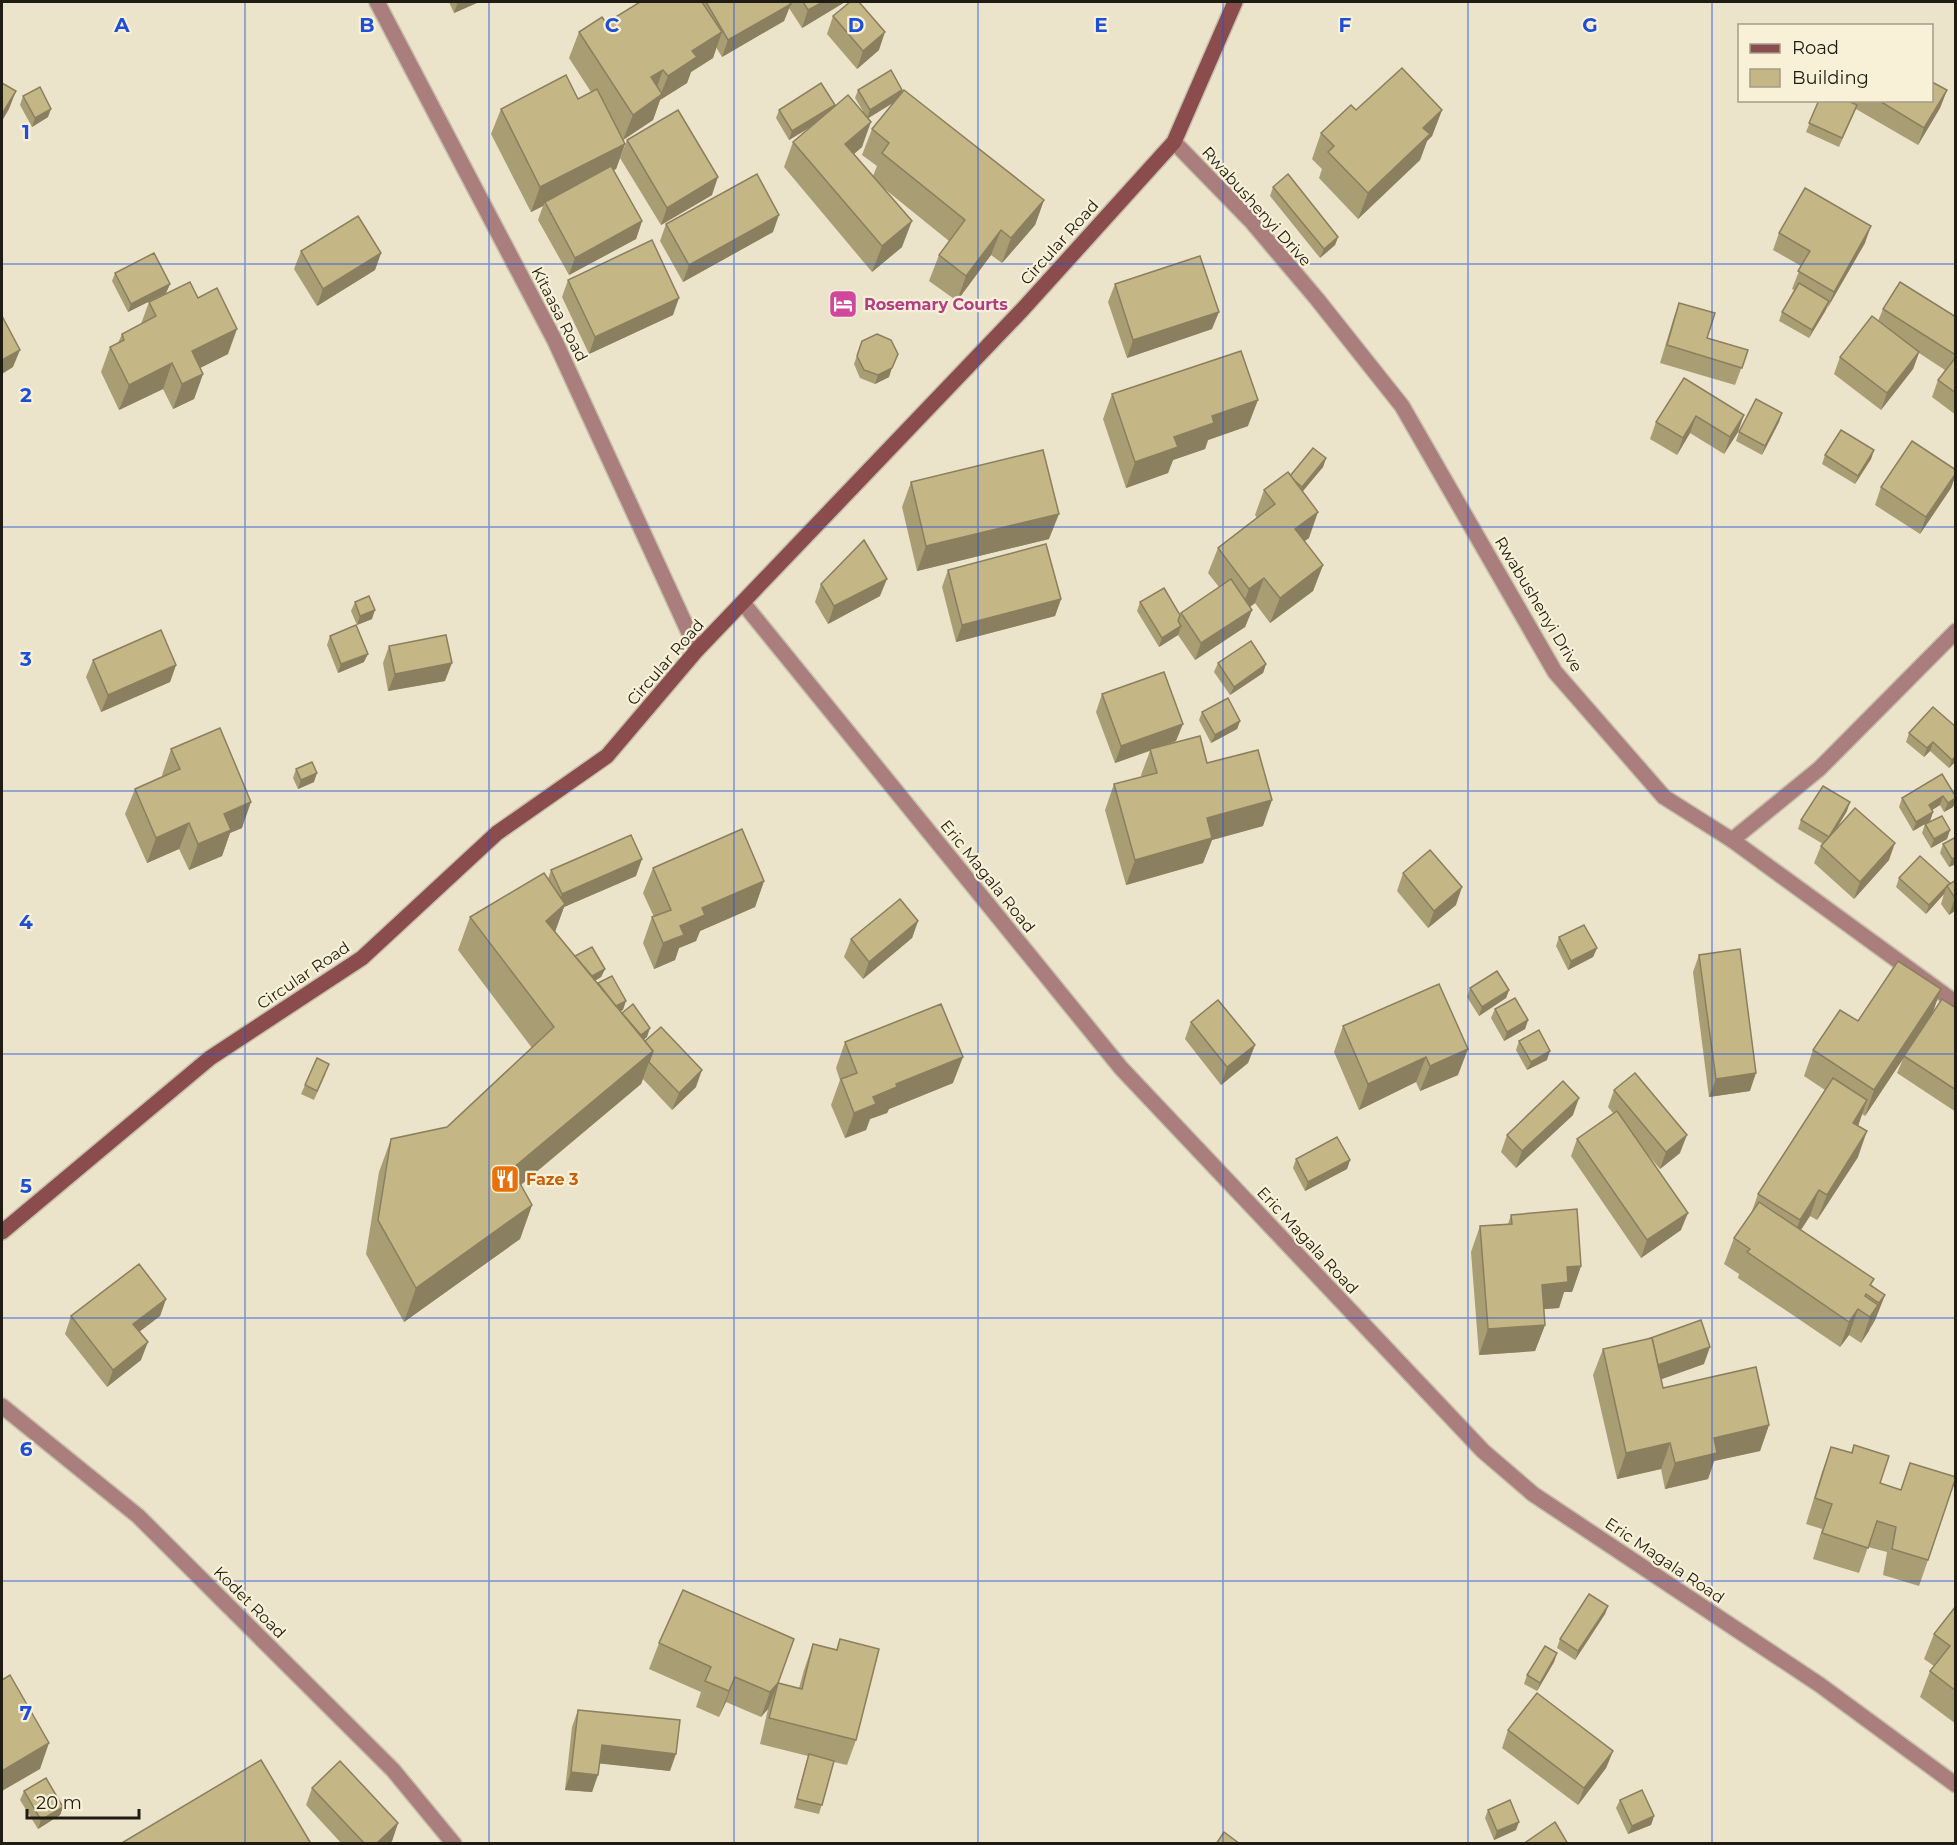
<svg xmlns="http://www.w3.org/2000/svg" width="1957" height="1845" viewBox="0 0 1957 1845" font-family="Montserrat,sans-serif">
<rect width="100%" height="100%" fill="#ebe3ca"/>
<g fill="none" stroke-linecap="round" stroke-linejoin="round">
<g stroke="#c6bfa9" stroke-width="18">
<g id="street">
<polyline points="377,2 555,341 697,650"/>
<polyline points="1174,142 1251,221 1317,299 1402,406 1555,672 1664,797 1732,840 1956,1003"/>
<polyline points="743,603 1121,1068 1483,1451 1533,1494 1820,1685 1956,1785"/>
<polyline points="1732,840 1819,769 1956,631"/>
<polyline points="2,1406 138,1516 393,1770 454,1844"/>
</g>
</g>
<g stroke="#c6bfa9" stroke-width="18">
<polyline id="secondary" points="2,1232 210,1058 362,958 497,833 607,756 697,650 1023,309 1174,142 1235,2"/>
</g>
<use href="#street" stroke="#ab7e7e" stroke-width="15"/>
<use href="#secondary" stroke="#8b4c4e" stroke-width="15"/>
</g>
<g fill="#a99d73" fill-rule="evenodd">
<polygon points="449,2 479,2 454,13"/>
<polygon points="640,2 845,2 802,28 789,8 784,21 722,57 716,47 713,58 691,72 687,83 660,100 653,120 623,140 625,144 616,169 614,170 642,221 636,239 569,275 538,220 543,206 531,212 491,134 501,109 578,99 591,92 569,58 579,32 606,23"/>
<polygon points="833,16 879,50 857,69 827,34"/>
<path d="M858,90H902L1044,200L1035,225L1002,263L991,255L957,301L929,281L939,255L949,241L881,186L902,247L872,272L784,167L793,142L811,127L789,140L776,118L779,110L834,107L863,111L855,98ZM893,103L872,129L862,155L877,166L873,176L854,154L862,147L868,118Z"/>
<polygon points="1947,90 1940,108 1918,145 1856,109 1839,147 1806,132 1819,100 1932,100"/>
<polygon points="23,96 48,117 32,127 20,105"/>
<polygon points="1356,110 1442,110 1432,136 1427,141 1420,160 1358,219 1319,178 1322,169 1312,159 1321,133"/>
<polygon points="627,140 712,195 661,225 620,158"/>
<polygon points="1273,187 1338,237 1335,245 1320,258 1270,196"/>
<polygon points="666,224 773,232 683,282 660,241"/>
<polygon points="1779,233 1865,243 1809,338 1779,321 1782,312 1794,290 1792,289 1801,266 1773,250"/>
<polygon points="301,251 381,253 375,270 317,306 294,269"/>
<polygon points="115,273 170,284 166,293 128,312 112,281"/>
<polygon points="568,280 673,315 589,354 562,297"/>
<polygon points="1115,284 1212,329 1127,358 1108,302"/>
<polygon points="149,302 228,354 200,368 203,374 194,399 173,409 163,389 119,410 101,372 110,347 118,343 122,334 141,324"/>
<polygon points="1679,303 1707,338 1748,350 1735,385 1660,363 1673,320"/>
<polygon points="1883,309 1956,317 1956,415 1932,397 1938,380 1945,370 1919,353 1913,369 1881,410 1834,374 1840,357 1878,321"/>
<polygon points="862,341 889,377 875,384 860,378 854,364"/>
<polygon points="1684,378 1738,432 1724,454 1690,433 1677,455 1650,439 1656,422"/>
<polygon points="1112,394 1248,426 1208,440 1205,449 1173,460 1168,473 1126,488 1103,419"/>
<polygon points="1782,413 1779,422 1762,455 1736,441 1739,432"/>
<polygon points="1874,450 1871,459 1855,484 1822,464 1825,455"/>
<polygon points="1326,458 1323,467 1302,491 1309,538 1304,541 1323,565 1313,591 1270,623 1255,603 1250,607 1252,610 1245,627 1195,660 1178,635 1159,647 1137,611 1140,602 1180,615 1181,613 1219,587 1208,573 1218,548 1257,518 1255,515 1264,490"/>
<polygon points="1956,470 1956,475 1951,488 1920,534 1875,505 1881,487"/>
<polygon points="911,482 1049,539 917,571 902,507"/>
<polygon points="948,570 1061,599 1055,616 956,642 942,587"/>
<polygon points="821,584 880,596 828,624 815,602"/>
<polygon points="355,602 372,619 357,625 351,611"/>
<polygon points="330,636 364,662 338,673 327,645"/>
<polygon points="389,646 445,681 388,691 383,663"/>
<polygon points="93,660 176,665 170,682 101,712 86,677"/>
<polygon points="1218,663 1266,664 1263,673 1230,695 1214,672"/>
<polygon points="1102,694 1176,741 1162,746 1207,763 1263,826 1212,840 1203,863 1126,885 1105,810 1114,784 1142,777 1141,775 1150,751 1115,763 1096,712"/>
<polygon points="1202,712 1240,721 1237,729 1211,743 1199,720"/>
<polygon points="1956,727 1956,761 1949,768 1930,751 1924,757 1906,742 1909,733"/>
<polygon points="171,749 242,828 230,833 222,856 189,870 179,849 147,863 125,814 135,789 163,777 162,775"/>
<polygon points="296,769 314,782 298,789 293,778"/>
<polygon points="1942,774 1956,797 1956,800 1953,807 1944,812 1940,805 1932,810 1933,812 1930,821 1913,831 1899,807 1902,798"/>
<polygon points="1847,811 1836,829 1889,860 1854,899 1814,863 1821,846 1823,844 1798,829 1801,820"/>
<polygon points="1925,824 1950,830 1947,839 1931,848 1922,833"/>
<polygon points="1956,837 1956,864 1949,867 1940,853 1943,844"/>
<polygon points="653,868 764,881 755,907 700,931 696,941 679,948 675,960 654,969 643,943 652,917 654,917 643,893"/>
<polygon points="551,870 636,876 564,907 555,932 575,956 605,969 601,977 595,981 623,1010 620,1011 647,1037 644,1039 696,1087 672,1110 643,1079 641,1084 521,1185 532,1205 520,1239 404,1322 366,1254 379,1172 391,1139 447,1127 532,1048 458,950 470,917 548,879"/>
<polygon points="1403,873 1456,905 1428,928 1397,891"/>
<polygon points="1899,878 1949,885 1954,881 1956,878 1956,910 1949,915 1941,904 1944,894 1926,914 1896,887"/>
<polygon points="918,921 912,938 863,979 844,957 851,939"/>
<polygon points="1559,937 1597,948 1593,957 1568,970 1556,946"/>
<polygon points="1699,955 1750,1091 1709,1097 1693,972"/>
<polygon points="1439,984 1458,1075 1420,1091 1416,1082 1359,1110 1334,1052 1343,1026"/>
<polygon points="1470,988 1509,990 1506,998 1479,1016 1467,997"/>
<polygon points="1956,1008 1956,1112 1897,1073 1903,1059 1865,1116 1862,1114 1858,1126 1858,1157 1817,1220 1810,1216 1801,1230 1885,1295 1875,1320 1861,1343 1849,1335 1840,1347 1738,1278 1739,1274 1724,1264 1734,1238 1751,1214 1758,1194 1825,1090 1804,1076 1813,1050 1858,1021 1933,1013"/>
<polygon points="1495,1009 1528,1020 1525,1029 1504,1041 1491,1018"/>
<polygon points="1191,1022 1255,1045 1248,1063 1221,1085 1185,1039"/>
<polygon points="1519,1041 1547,1060 1527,1070 1516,1050"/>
<polygon points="845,1042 953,1083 889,1109 887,1113 870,1119 866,1130 845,1138 831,1105 840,1080 836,1068"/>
<polygon points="326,1073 314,1100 301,1094 305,1085"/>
<polygon points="1614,1090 1680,1153 1660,1169 1644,1150 1681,1230 1641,1258 1571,1156 1577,1139 1613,1113 1608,1107"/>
<polygon points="1573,1115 1516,1168 1501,1152 1507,1135"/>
<polygon points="1296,1159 1350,1160 1347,1169 1305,1191 1293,1168"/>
<polygon points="1511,1215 1581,1266 1572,1292 1564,1292 1559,1308 1544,1309 1545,1325 1535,1351 1479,1355 1471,1252 1480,1226 1508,1224"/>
<polygon points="166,1299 160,1316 139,1332 141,1360 107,1387 65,1334 71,1316"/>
<polygon points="1603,1349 1704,1364 1661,1379 1663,1388 1769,1425 1760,1451 1714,1461 1708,1479 1665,1489 1661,1469 1617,1479 1593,1375"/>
<polygon points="1854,1445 1880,1483 1928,1560 1919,1586 1883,1575 1887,1552 1868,1547 1859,1573 1813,1559 1822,1529 1806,1524 1822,1472 1831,1447 1851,1453"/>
<polygon points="1608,1606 1605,1614 1575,1660 1557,1648 1560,1639"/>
<polygon points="1956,1606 1956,1724 1920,1697 1930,1671 1934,1666 1924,1659 1934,1634"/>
<polygon points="840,1639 856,1740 847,1765 834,1762 819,1814 794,1808 808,1756 760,1744 768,1709 761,1717 726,1702 719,1717 696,1707 701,1692 649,1669 659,1643 778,1683 799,1688 804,1670 813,1644 837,1650"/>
<polygon points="1557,1653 1554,1662 1537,1691 1524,1684 1527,1675"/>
<polygon points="578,1710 670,1771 600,1763 592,1792 565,1790 572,1727"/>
<polygon points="1508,1730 1613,1751 1606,1768 1578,1805 1502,1748"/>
<polygon points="312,1788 398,1823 392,1841 389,1844 342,1844 306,1805"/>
<polygon points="24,1791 63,1807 60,1815 38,1829 20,1800"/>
<polygon points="1620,1800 1654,1816 1651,1825 1628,1834 1616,1808"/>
<polygon points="1488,1810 1516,1830 1494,1840 1485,1818"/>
</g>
<g fill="#8a7f5e">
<polygon points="458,2 479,2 454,13"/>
<polygon points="823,2 845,2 802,28 808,10"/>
<polygon points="791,4 784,21 722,57 728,40"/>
<polygon points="722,32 713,58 691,72 687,83 660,100 653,120 623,140 633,115 660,96 668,76 692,51"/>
<polygon points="885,32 879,50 857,69 863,51"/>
<polygon points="663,70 654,95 651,77"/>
<polygon points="902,90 899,99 867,119 870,110"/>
<polygon points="1947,90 1940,108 1918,145 1924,128"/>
<polygon points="16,91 9,109 2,121 2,114"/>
<polygon points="835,105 831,114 789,140 792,131"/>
<polygon points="51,109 48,117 32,127 35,118"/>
<polygon points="1442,110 1432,136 1427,141 1420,160 1358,219 1368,193 1423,128"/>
<polygon points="871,122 862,147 836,169 845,144"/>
<polygon points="625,144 616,169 546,205 545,202 543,206 531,212 540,187"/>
<polygon points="718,177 712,195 661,225 667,208"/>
<polygon points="1044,200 1035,225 1002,263 1011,238"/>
<polygon points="779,215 773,232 683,282 689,265"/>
<polygon points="642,221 636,239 569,275 575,258"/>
<polygon points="912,221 902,247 872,272 882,246"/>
<polygon points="1871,226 1865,243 1827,309 1834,292"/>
<polygon points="1001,230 991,255 957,301 966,276"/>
<polygon points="1338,237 1335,245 1320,258 1324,249"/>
<polygon points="381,253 375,270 317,306 323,289"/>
<polygon points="170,284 166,293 128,312 131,304"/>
<polygon points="679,298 673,315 589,354 595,337"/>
<polygon points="1829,301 1826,310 1809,338 1812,330"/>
<polygon points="1219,312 1212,329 1127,358 1133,340"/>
<polygon points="237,329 228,354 182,377 192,351"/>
<polygon points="20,350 13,367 2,374 2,360"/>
<polygon points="1919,352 1913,369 1881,410 1887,393"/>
<polygon points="172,363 163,389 119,410 129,385"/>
<polygon points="892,368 889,377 875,384 878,375"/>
<polygon points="203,374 194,399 173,409 182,384"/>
<polygon points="1258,400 1248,426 1208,440 1205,449 1173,460 1168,473 1126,488 1135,462 1174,437 1212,416"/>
<polygon points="1782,413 1779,422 1762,455 1765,446"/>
<polygon points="1744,415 1738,432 1724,454 1730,437"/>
<polygon points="1696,416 1690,433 1677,455 1683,438"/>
<polygon points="1874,450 1871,459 1855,484 1858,476"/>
<polygon points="1326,458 1323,467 1299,496 1302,487"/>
<polygon points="1956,473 1951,488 1920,534 1926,517"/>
<polygon points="1318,512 1309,538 1286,555 1295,529"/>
<polygon points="1059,514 1049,539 917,571 926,546"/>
<polygon points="1323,565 1313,591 1270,623 1280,598"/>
<polygon points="1264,578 1255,603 1239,615 1249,589"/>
<polygon points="887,579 880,596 828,624 834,606"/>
<polygon points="1061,599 1055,616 956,642 962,625"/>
<polygon points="375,610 372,619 357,625 360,616"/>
<polygon points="1252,610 1245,627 1195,660 1201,643"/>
<polygon points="1181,626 1178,635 1159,647 1162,638"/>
<polygon points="368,654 364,662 338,673 341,664"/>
<polygon points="452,663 445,681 388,691 395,674"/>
<polygon points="1266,664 1263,673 1230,695 1234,687"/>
<polygon points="176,665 170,682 101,712 108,695"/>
<polygon points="1240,721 1237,729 1211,743 1215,735"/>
<polygon points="1183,724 1176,741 1115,763 1121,746"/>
<polygon points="1933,742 1930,751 1924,757 1927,748"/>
<polygon points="1956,756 1956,761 1949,768 1952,760"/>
<polygon points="317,773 314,782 298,789 301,780"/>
<polygon points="1943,796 1940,805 1926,814 1929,805"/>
<polygon points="1956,798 1953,807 1944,812 1948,803"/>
<polygon points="1272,800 1263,826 1212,840 1203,863 1126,885 1135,860 1207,818"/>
<polygon points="251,802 242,828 230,833 222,856 189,870 198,844 224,814"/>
<polygon points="1850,802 1847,811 1826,846 1829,837"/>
<polygon points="1933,812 1930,821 1913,831 1916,822"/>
<polygon points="189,823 179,849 147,863 156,838"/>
<polygon points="1950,830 1947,839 1931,848 1934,839"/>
<polygon points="1895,843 1889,860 1854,899 1860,882"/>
<polygon points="1956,857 1956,864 1949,867 1952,859"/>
<polygon points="642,859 636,876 564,907 553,937 546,921 556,911 562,894"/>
<polygon points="764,881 755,907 700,931 696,941 679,948 675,960 654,969 663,943 680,926 702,908"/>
<polygon points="1950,883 1948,888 1947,886 1944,894 1926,914 1929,905"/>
<polygon points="1462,887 1456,905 1428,928 1434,911"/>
<polygon points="1956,897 1956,910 1949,915 1955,898"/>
<polygon points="918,921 912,938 863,979 869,962"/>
<polygon points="1597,948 1593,957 1568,970 1571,961"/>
<polygon points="605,969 601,977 572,994 575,986"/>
<polygon points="1941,989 1932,1015 1865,1116 1874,1090"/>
<polygon points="1509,990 1506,998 1479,1016 1482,1007"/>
<polygon points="626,1001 623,1010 596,1025 599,1016"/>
<polygon points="1528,1020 1525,1029 1504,1041 1507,1032"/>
<polygon points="650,1028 647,1037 621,1056 624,1047"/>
<polygon points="1255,1045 1248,1063 1221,1085 1227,1067"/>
<polygon points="1468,1049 1458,1075 1420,1091 1430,1066"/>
<polygon points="653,1051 641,1084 500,1202 512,1169"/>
<polygon points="1550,1051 1547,1060 1527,1070 1531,1062"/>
<polygon points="963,1057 953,1083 889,1109 887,1113 870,1119 866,1130 845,1138 854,1113 873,1097 896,1084"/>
<polygon points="1426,1057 1416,1082 1359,1110 1368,1084"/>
<polygon points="702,1070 696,1087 672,1110 679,1093"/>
<polygon points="1756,1073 1750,1091 1709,1097 1716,1079"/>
<polygon points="1579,1098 1573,1115 1516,1168 1522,1151"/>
<polygon points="1867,1100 1858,1126 1853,1123"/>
<polygon points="1867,1131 1858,1157 1817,1220 1827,1195"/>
<polygon points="1687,1135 1680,1153 1660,1169 1666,1152"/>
<polygon points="1350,1160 1347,1169 1305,1191 1308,1182"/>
<polygon points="1819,1190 1810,1216 1790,1246 1800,1220"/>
<polygon points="532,1205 520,1239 404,1322 416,1288"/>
<polygon points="1688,1213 1681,1230 1641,1258 1647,1240"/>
<polygon points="1581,1266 1572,1292 1564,1292 1559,1308 1532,1310 1542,1285 1567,1267"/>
<polygon points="1885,1295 1875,1320 1870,1329 1879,1303"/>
<polygon points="166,1299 160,1316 127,1341 133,1324"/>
<polygon points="1878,1305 1869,1331 1861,1343 1870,1317"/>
<polygon points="1858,1309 1849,1335 1840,1347 1849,1322"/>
<polygon points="1545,1325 1535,1351 1479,1355 1488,1329"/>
<polygon points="148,1342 141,1360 107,1387 113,1370"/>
<polygon points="1710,1347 1704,1364 1651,1383 1657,1365"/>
<polygon points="1769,1425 1760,1451 1714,1461 1708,1479 1665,1489 1675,1463 1714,1438"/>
<polygon points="1670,1443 1661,1469 1617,1479 1626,1453"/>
<polygon points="1608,1606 1605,1614 1575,1660 1578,1651"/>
<polygon points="1557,1653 1554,1662 1537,1691 1540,1683"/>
<polygon points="735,1677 726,1702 719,1717 729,1691"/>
<polygon points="778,1683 768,1709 761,1717 770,1692"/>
<polygon points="49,1743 40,1769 2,1791 2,1771"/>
<polygon points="602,1745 676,1754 670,1771 595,1763"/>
<polygon points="1613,1751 1606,1768 1578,1805 1584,1788"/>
<polygon points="571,1772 598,1775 592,1792 565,1790"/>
<polygon points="63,1807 60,1815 38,1829 41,1820"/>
<polygon points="1654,1816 1651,1825 1628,1834 1632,1826"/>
<polygon points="1519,1822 1516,1830 1494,1840 1497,1831"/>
<polygon points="398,1823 392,1841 389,1844 376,1844"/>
</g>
<g fill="#c5b686" stroke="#8a7f5e" stroke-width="1.5">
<polygon points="640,2 702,2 722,32 692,51 697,57 668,76 663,70 651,77 662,94 633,115 579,32 602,17 606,23"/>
<polygon points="706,2 789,2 791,4 728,40"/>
<polygon points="803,2 823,2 808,10"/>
<polygon points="850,2 859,2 885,32 863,51 833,16"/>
<polygon points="1402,68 1442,110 1423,128 1430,134 1368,193 1328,152 1334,146 1321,133 1351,105 1356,110"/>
<polygon points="891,70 902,90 870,110 858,90"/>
<polygon points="566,75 578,99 597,89 625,144 540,187 501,109"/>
<polygon points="1932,82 1947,90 1924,128 1878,100 1932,100"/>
<polygon points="2,83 16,91 2,114"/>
<polygon points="821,83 835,105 792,131 779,110"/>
<polygon points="40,87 51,109 35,118 23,96"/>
<polygon points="904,90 1044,200 1011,238 1001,230 966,276 939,255 965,220 882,153 889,143 872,129"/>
<polygon points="848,95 871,122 845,144 912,221 882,246 793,142"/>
<polygon points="1819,100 1846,100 1857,105 1842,138 1809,123"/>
<polygon points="678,110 718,177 667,208 627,140"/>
<polygon points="611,166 642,221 575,258 545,202"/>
<polygon points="757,174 779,215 689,265 666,224"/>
<polygon points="1288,174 1338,237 1324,249 1273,187"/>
<polygon points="1805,188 1871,226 1834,292 1798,271 1810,251 1779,233"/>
<polygon points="358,216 381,253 323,289 301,251"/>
<polygon points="652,240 679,298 595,337 568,280"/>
<polygon points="154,253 170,284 131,304 115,273"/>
<polygon points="1200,256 1219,312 1133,340 1115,284"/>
<polygon points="190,282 198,298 217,288 237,329 192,351 203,374 182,384 172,363 129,385 110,347 124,340 122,334 156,316 149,302"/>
<polygon points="1900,282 1956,317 1956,352 1954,354 1883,309"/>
<polygon points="1799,283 1829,301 1812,330 1782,312"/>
<polygon points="1679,303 1715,313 1707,338 1748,350 1742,368 1667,345"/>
<polygon points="2,316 20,350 2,360"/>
<polygon points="1872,316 1919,352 1887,393 1840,357"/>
<polygon points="877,334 891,340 898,354 892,368 878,375 864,370 857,356 862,341"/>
<polygon points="1241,351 1258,400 1212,416 1214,423 1174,437 1178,447 1135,462 1112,394"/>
<polygon points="1956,357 1956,393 1938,380"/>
<polygon points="1684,378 1744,415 1730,437 1696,416 1683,438 1656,422"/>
<polygon points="1756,399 1782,413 1765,446 1739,432"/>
<polygon points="1841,430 1874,450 1858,476 1825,455"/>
<polygon points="1912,441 1956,470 1956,473 1926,517 1881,487"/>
<polygon points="1313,448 1326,458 1302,487 1295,481 1290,476"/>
<polygon points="1043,450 1059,514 926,546 911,482"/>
<polygon points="1288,472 1318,512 1295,529 1323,565 1280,598 1264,578 1249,589 1218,548 1275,504 1264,490"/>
<polygon points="864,540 887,579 834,606 821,584"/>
<polygon points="1046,544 1061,599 962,625 948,570"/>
<polygon points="1231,579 1252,610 1201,643 1181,613"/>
<polygon points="1164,588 1180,615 1178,621 1181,626 1162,638 1140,602"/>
<polygon points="369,596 375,610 360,616 355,602"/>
<polygon points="356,625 368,654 341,664 330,636"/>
<polygon points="161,630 176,665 108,695 93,660"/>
<polygon points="446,635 452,663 395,674 389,646"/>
<polygon points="1251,641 1266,664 1234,687 1218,663"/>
<polygon points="1164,672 1183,724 1121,746 1102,694"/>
<polygon points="1228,698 1240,721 1215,735 1202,712"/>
<polygon points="1933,707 1956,727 1956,756 1952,760 1933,742 1927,748 1909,733"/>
<polygon points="220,728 251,802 224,814 231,830 198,844 189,823 156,838 135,789 180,769 171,749"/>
<polygon points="1200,736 1207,763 1258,750 1272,800 1207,818 1212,838 1135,860 1114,784 1157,773 1150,749"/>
<polygon points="312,762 317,773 301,780 296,769"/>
<polygon points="1942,774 1956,797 1956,798 1948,803 1943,796 1929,805 1933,812 1916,822 1902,798"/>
<polygon points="1823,786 1850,802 1829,837 1801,820"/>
<polygon points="1855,808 1895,843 1860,882 1821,846"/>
<polygon points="1942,816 1950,830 1934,839 1925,824"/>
<polygon points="742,829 764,881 702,908 705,915 680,926 684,935 663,943 652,917 671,910 653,868"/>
<polygon points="631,835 642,859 562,894 551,870"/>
<polygon points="1956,837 1956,857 1952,859 1943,844"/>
<polygon points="1430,850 1462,887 1434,911 1403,873"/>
<polygon points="1920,856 1950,883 1929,905 1899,878"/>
<polygon points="544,873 565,904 546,921 653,1051 512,1169 532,1205 416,1288 378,1220 391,1139 447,1127 554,1027 470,917"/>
<polygon points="1956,880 1956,897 1955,898 1947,886"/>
<polygon points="900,899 918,921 869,962 851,939"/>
<polygon points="1584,925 1597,948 1571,961 1559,937"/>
<polygon points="592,947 605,969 592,976 575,956"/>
<polygon points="1740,949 1756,1073 1716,1079 1699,955"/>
<polygon points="1898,961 1941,989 1874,1090 1813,1050 1840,1010 1858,1021"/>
<polygon points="1497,971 1509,990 1482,1007 1470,988"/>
<polygon points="612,976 626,1001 616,1006 598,983"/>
<polygon points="1439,984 1468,1049 1430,1066 1426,1057 1368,1084 1343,1026"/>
<polygon points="1515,998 1528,1020 1507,1032 1495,1009"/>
<polygon points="1942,999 1956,1008 1956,1090 1904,1056"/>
<polygon points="1218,1000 1255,1045 1227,1067 1191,1022"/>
<polygon points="633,1004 650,1028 641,1035 622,1013"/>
<polygon points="941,1004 963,1057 896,1084 897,1087 873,1097 876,1104 854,1113 841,1079 857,1073 845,1042"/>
<polygon points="661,1027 702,1070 679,1093 649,1062 653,1051 645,1041"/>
<polygon points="1539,1030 1550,1051 1531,1062 1519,1041"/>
<polygon points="317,1058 329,1064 317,1091 305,1085"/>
<polygon points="1635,1073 1687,1135 1666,1152 1614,1090"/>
<polygon points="1833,1078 1867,1100 1853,1123 1867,1131 1827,1195 1819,1190 1800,1220 1758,1194"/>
<polygon points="1563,1081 1579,1098 1522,1151 1507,1135"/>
<polygon points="1617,1111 1688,1213 1647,1240 1577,1139"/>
<polygon points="1337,1137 1350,1160 1308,1182 1296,1159"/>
<polygon points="1759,1202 1874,1279 1870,1285 1885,1295 1879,1303 1866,1294 1865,1296 1878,1305 1870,1317 1858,1309 1849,1322 1747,1252 1750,1249 1734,1238"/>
<polygon points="1577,1209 1581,1266 1567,1267 1568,1282 1542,1285 1545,1325 1488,1329 1480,1226 1512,1224 1511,1215"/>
<polygon points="139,1264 166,1299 133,1324 148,1342 113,1370 71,1316"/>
<polygon points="1701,1320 1710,1347 1658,1365 1652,1338 1648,1339"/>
<polygon points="1652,1338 1663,1388 1756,1367 1769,1425 1714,1438 1717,1453 1675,1463 1670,1443 1626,1453 1603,1349"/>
<polygon points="1854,1445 1889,1456 1880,1483 1901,1490 1910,1463 1956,1477 1928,1560 1892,1549 1896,1527 1877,1521 1868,1548 1822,1533 1832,1504 1815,1498 1831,1447 1852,1453"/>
<polygon points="683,1590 794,1639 778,1683 770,1692 735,1677 729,1691 705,1681 711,1667 659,1643"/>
<polygon points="1589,1594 1608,1606 1578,1651 1560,1639"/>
<polygon points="1956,1606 1956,1691 1930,1671 1950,1646 1934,1634"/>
<polygon points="840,1639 879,1649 856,1740 769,1718 778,1683 802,1689 813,1644 837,1650"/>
<polygon points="1545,1646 1557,1653 1540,1683 1527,1675"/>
<polygon points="10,1675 49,1743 2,1771 2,1680"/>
<polygon points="1537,1693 1613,1751 1584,1788 1508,1730"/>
<polygon points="578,1710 680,1720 676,1754 602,1745 598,1775 571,1772"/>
<polygon points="809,1754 834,1761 822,1805 797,1799"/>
<polygon points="261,1760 310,1842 308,1844 120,1844"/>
<polygon points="340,1761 398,1823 376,1844 365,1844 312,1788"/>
<polygon points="46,1778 63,1807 41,1820 24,1791"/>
<polygon points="1642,1790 1654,1816 1632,1826 1620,1800"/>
<polygon points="1510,1800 1519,1822 1497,1831 1488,1810"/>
<polygon points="1555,1822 1568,1844 1523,1844"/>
<polygon points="1224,1832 1240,1844 1216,1844"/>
</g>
<path fill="none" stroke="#1d4ed8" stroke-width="1.5" stroke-opacity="0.55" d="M245,2V1844M489,2V1844M734,2V1844M978,2V1844M1223,2V1844M1468,2V1844M1712,2V1844M2,264H1956M2,527H1956M2,791H1956M2,1054H1956M2,1318H1956M2,1581H1956"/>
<defs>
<g id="hotel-square" transform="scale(1.5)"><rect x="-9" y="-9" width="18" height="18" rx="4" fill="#d1479c" stroke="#f9f1d7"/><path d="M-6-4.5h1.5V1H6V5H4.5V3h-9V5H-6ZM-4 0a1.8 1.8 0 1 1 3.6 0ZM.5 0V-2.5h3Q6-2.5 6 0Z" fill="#fff"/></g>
<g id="restaurant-square" transform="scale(1.5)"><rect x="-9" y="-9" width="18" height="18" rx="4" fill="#e8710a" stroke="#f9f1d7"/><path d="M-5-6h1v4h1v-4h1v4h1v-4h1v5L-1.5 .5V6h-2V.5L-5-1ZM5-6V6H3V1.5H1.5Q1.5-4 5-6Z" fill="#fff"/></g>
</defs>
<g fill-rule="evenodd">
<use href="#hotel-square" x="843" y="304"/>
<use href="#restaurant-square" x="505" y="1179"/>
</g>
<g text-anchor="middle" stroke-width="4.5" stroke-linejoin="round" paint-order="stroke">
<g font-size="16" fill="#1f1c13" stroke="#f9f1d7">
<text transform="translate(1257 206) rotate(48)" y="6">Rwabushenyi Drive</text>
<text transform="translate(1059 242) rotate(-48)" y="6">Circular Road</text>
<text transform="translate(560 314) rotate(63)" y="6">Kitaasa Road</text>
<text transform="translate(1539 604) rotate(59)" y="6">Rwabushenyi Drive</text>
<text transform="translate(665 662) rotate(-49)" y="6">Circular Road</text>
<text transform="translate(988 876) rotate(51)" y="6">Eric Magala Road</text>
<text transform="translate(303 975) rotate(-34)" y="6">Circular Road</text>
<text transform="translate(1308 1240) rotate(47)" y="6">Eric Magala Road</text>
<text transform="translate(1665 1560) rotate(34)" y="6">Eric Magala Road</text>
<text transform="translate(250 1602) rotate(45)" y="6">Kodet Road</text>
</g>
<g font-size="16" font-weight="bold" fill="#b23c85" stroke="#f9f1d7" text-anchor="start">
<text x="864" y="310">Rosemary Courts</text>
</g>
<g font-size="16" font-weight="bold" fill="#c56008" stroke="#f9f1d7" text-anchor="start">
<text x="526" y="1185">Faze 3</text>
</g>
</g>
<g font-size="20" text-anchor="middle" font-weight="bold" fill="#1d4ed8" stroke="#f9f1d7" stroke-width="4.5" stroke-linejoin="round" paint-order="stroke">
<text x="122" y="32">A</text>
<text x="367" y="32">B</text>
<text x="612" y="32">C</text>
<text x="856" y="32">D</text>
<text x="1101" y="32">E</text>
<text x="1345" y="32">F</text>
<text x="1590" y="32">G</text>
<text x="26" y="139">1</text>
<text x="26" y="402">2</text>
<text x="26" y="666">3</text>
<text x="26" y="929">4</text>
<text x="26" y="1193">5</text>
<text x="26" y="1456">6</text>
<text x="26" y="1720">7</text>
</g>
<rect width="1957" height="1845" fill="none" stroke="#1f1c13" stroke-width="6"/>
<rect x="1738" y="24" width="195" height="78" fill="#f9f1d7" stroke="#a29c89" stroke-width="1.5"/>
<rect x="1750" y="44" width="30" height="9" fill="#8b4c4e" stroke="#a29c89" stroke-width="1.5"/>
<text x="1792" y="54" font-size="18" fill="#1f1c13">Road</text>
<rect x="1750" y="69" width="30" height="18" fill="#c5b686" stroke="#a29c89" stroke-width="1.5"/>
<text x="1792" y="84" font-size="18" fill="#1f1c13">Building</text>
<path d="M27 1809v9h112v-9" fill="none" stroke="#1f1c13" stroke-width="3"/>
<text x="36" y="1809" font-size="18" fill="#1f1c13" stroke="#f9f1d7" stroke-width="4.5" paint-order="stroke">20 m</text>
</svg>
